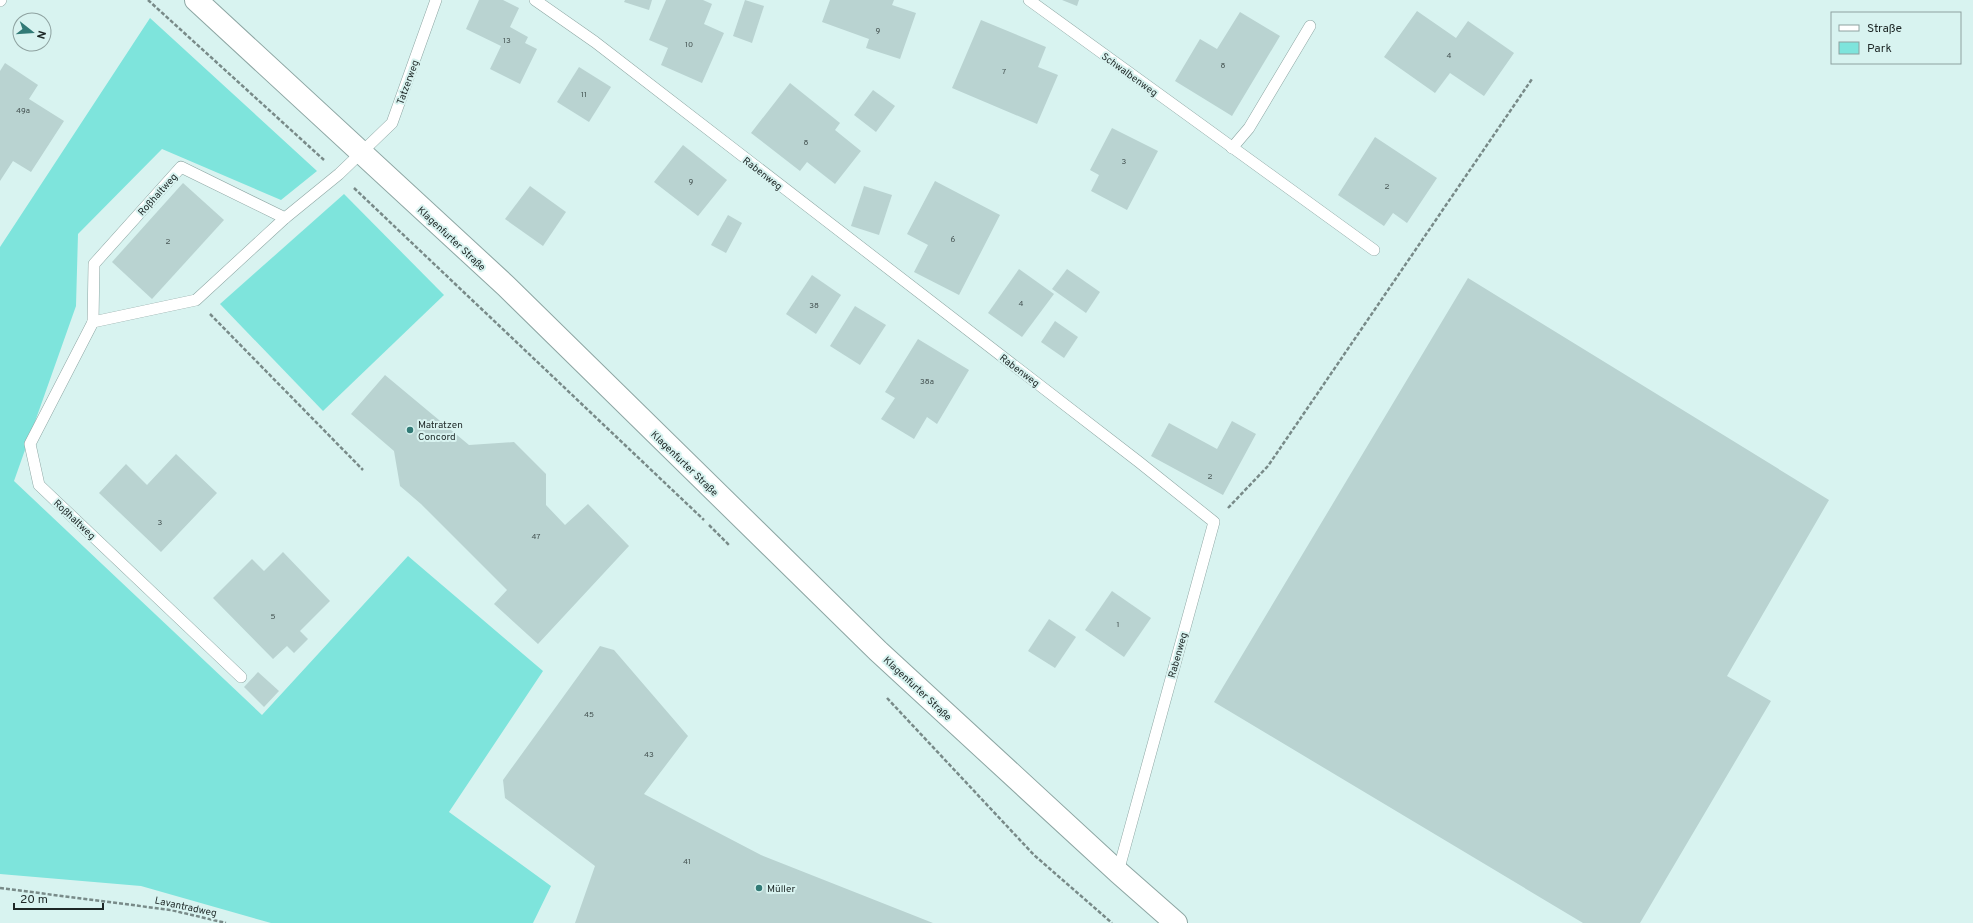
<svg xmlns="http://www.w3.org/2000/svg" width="1973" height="923" viewBox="0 0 1973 923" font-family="Overpass,sans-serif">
<rect width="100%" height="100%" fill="#d8f3f0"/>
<g fill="#7ee4dc">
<polygon points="150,18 317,171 281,200 162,149 78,234 76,306 14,481 262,715 408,556 543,671 449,812 551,886 533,923 271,923 141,886 0,874 0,247"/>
<polygon points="344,194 444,295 323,411 220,304"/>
</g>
<g fill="#b9d3d1">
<polygon points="479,0 503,0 519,8 510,27 528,37 525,43 537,49 520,84 490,69 501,46 466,29"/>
<polygon points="625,0 652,0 649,10 624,2"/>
<polygon points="666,0 703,0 712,4 704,24 724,33 702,83 661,65 668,48 649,40"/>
<polygon points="745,0 764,6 752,43 733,36"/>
<polygon points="830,0 894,0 892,5 916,13 900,59 866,48 869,39 822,22"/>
<polygon points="1062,0 1079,0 1077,6"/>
<polygon points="1417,11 1456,38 1468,21 1514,53 1484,96 1450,73 1435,93 1384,57"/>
<polygon points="1240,12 1280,36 1232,116 1175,81 1200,39 1217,49"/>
<polygon points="981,20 1046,47 1038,67 1058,75 1037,124 952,88"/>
<polygon points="5,63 38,85 29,99 64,121 31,172 13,161 0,181 0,71"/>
<polygon points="579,67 611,87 589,122 557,102"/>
<polygon points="790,83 840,123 835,130 861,151 835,184 807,162 800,171 751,133"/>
<polygon points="873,90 895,106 876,132 854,115"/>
<polygon points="1112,128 1158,151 1127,210 1091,191 1099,175 1090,170"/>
<polygon points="1375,137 1437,178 1407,223 1393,213 1384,226 1338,195"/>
<polygon points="683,145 727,180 698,216 654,182"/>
<polygon points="935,181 1000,215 959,295 914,272 928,245 907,234"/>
<polygon points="183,183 224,220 152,299 112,262"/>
<polygon points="530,186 566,212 543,246 505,219"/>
<polygon points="864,186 892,195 879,235 851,226"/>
<polygon points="728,215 742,223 726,253 711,245"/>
<polygon points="1019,269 1054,294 1022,337 988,313"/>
<polygon points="1067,269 1100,292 1086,313 1052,289"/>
<polygon points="812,275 841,295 816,334 786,314"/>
<polygon points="1468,278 1829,500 1727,676 1771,701 1640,923 1583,923 1214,702"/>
<polygon points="855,306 886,325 860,365 830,346"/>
<polygon points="1055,321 1078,337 1064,358 1041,342"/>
<polygon points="918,339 969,370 937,424 927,417 914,439 881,419 895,398 885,392"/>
<polygon points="385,375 469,445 514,442 546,474 546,505 565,525 588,504 629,546 538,644 494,604 507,590 421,504 400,486 394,451 351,414"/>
<polygon points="1232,421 1256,434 1223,495 1151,456 1169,423 1217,449"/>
<polygon points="176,454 217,493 161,552 99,493 126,464 147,485"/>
<polygon points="283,552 330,601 300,631 308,639 294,653 287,646 273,659 213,598 252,559 264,571"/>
<polygon points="1112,591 1151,618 1124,657 1085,630"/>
<polygon points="1049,619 1076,637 1055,668 1028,651"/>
<polygon points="600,646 614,650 688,736 644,794 761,855 933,923 575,923 595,866 505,798 503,780"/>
<polygon points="258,672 279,691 264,707 244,687"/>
</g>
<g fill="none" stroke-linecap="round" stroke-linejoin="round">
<g stroke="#8da6a3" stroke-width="12">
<g id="service">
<polyline points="535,0 595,42 1139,462 1214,522 1118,872"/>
<polyline points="1029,0 1374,250"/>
<polyline points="0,1 1,0"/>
<polyline points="1232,148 1249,128 1310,26"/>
<polyline points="93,322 94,264 181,167 285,218"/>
<polyline points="241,677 39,485 30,444 93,322 196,300 285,218 339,174 392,123 436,0"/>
</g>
</g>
<g stroke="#8da6a3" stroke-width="24">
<polyline id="primary" points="196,0 506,286 878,651 1118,872 1176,923"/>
</g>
<g stroke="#788a88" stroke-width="2.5" stroke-dasharray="4 2" stroke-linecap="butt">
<polyline points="148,0 324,160"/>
<polyline points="354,188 704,520"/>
<polyline points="210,314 363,470"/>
<polyline points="1228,508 1268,466 1532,79"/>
<polyline points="709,525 730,546"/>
<polyline points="887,698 1034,855 1112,923"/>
<polyline points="0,888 171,910 226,923"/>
</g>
<use href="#service" stroke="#fff" stroke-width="11"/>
<use href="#primary" stroke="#fff" stroke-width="22"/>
</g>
<g fill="#327a76" stroke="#d8f3f0" stroke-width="1.5">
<circle cx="410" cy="430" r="4"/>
<circle cx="759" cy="888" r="4"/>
</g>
<g text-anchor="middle" stroke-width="4" stroke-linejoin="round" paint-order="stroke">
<g font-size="8" fill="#455352">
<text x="878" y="33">9</text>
<text x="507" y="43">13</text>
<text x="689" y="47">10</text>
<text x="1449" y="58">4</text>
<text x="1223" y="68">8</text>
<text x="1004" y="74">7</text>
<text x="584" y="97">11</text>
<text x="23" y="113">49a</text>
<text x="806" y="145">8</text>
<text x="1124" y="164">3</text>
<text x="691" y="184">9</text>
<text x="1387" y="189">2</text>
<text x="953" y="242">6</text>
<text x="168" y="244">2</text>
<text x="1021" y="306">4</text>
<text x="814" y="308">38</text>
<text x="927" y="384">38a</text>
<text x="1210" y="479">2</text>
<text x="160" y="525">3</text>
<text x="536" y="539">47</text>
<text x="273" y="619">5</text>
<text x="1118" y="627">1</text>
<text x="589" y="717">45</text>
<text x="649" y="757">43</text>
<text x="687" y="864">41</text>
</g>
<g font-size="10" fill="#1e2827" stroke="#d8f3f0">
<text transform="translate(1130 74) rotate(36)" y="4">Schwalbenweg</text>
<text transform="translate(407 82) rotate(-70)" y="4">Tatzerweg</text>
<text transform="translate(763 173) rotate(38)" y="4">Rabenweg</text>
<text transform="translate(157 194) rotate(-48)" y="4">Roßhaltweg</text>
<text transform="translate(452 238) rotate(43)" y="4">Klagenfurter Straße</text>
<text transform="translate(1020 370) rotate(37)" y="4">Rabenweg</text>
<text transform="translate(685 463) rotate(44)" y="4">Klagenfurter Straße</text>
<text transform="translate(75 519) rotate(43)" y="4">Roßhaltweg</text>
<text transform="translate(1177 655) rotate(-74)" y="4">Rabenweg</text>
<text transform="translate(918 688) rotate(43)" y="4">Klagenfurter Straße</text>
<text transform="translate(186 906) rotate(12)" y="4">Lavantradweg</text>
</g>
<g font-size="10" fill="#1e2827" stroke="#d8f3f0" text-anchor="start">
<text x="418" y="428">Matratzen<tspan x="418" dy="12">Concord</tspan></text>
<text x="767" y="892">Müller</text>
</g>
</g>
<rect x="1831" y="12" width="130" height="52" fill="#d8f3f0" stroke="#8ea2a0"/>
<rect x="1839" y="25" width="20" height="6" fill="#ffffff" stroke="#8ea2a0"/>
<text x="1867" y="32" font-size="12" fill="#1e2827">Straße</text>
<rect x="1839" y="42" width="20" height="12" fill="#7ee4dc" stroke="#8ea2a0"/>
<text x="1867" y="52" font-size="12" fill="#1e2827">Park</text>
<g transform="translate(32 32) rotate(107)"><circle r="19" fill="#d8f3f0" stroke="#8ea2a0"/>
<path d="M0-3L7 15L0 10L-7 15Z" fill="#327a76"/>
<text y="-6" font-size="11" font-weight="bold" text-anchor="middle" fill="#1e2827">N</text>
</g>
<path d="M14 903v6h89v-6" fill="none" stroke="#1e2827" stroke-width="2"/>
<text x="20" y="903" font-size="12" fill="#1e2827" stroke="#d8f3f0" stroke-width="3" paint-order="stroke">20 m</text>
</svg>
